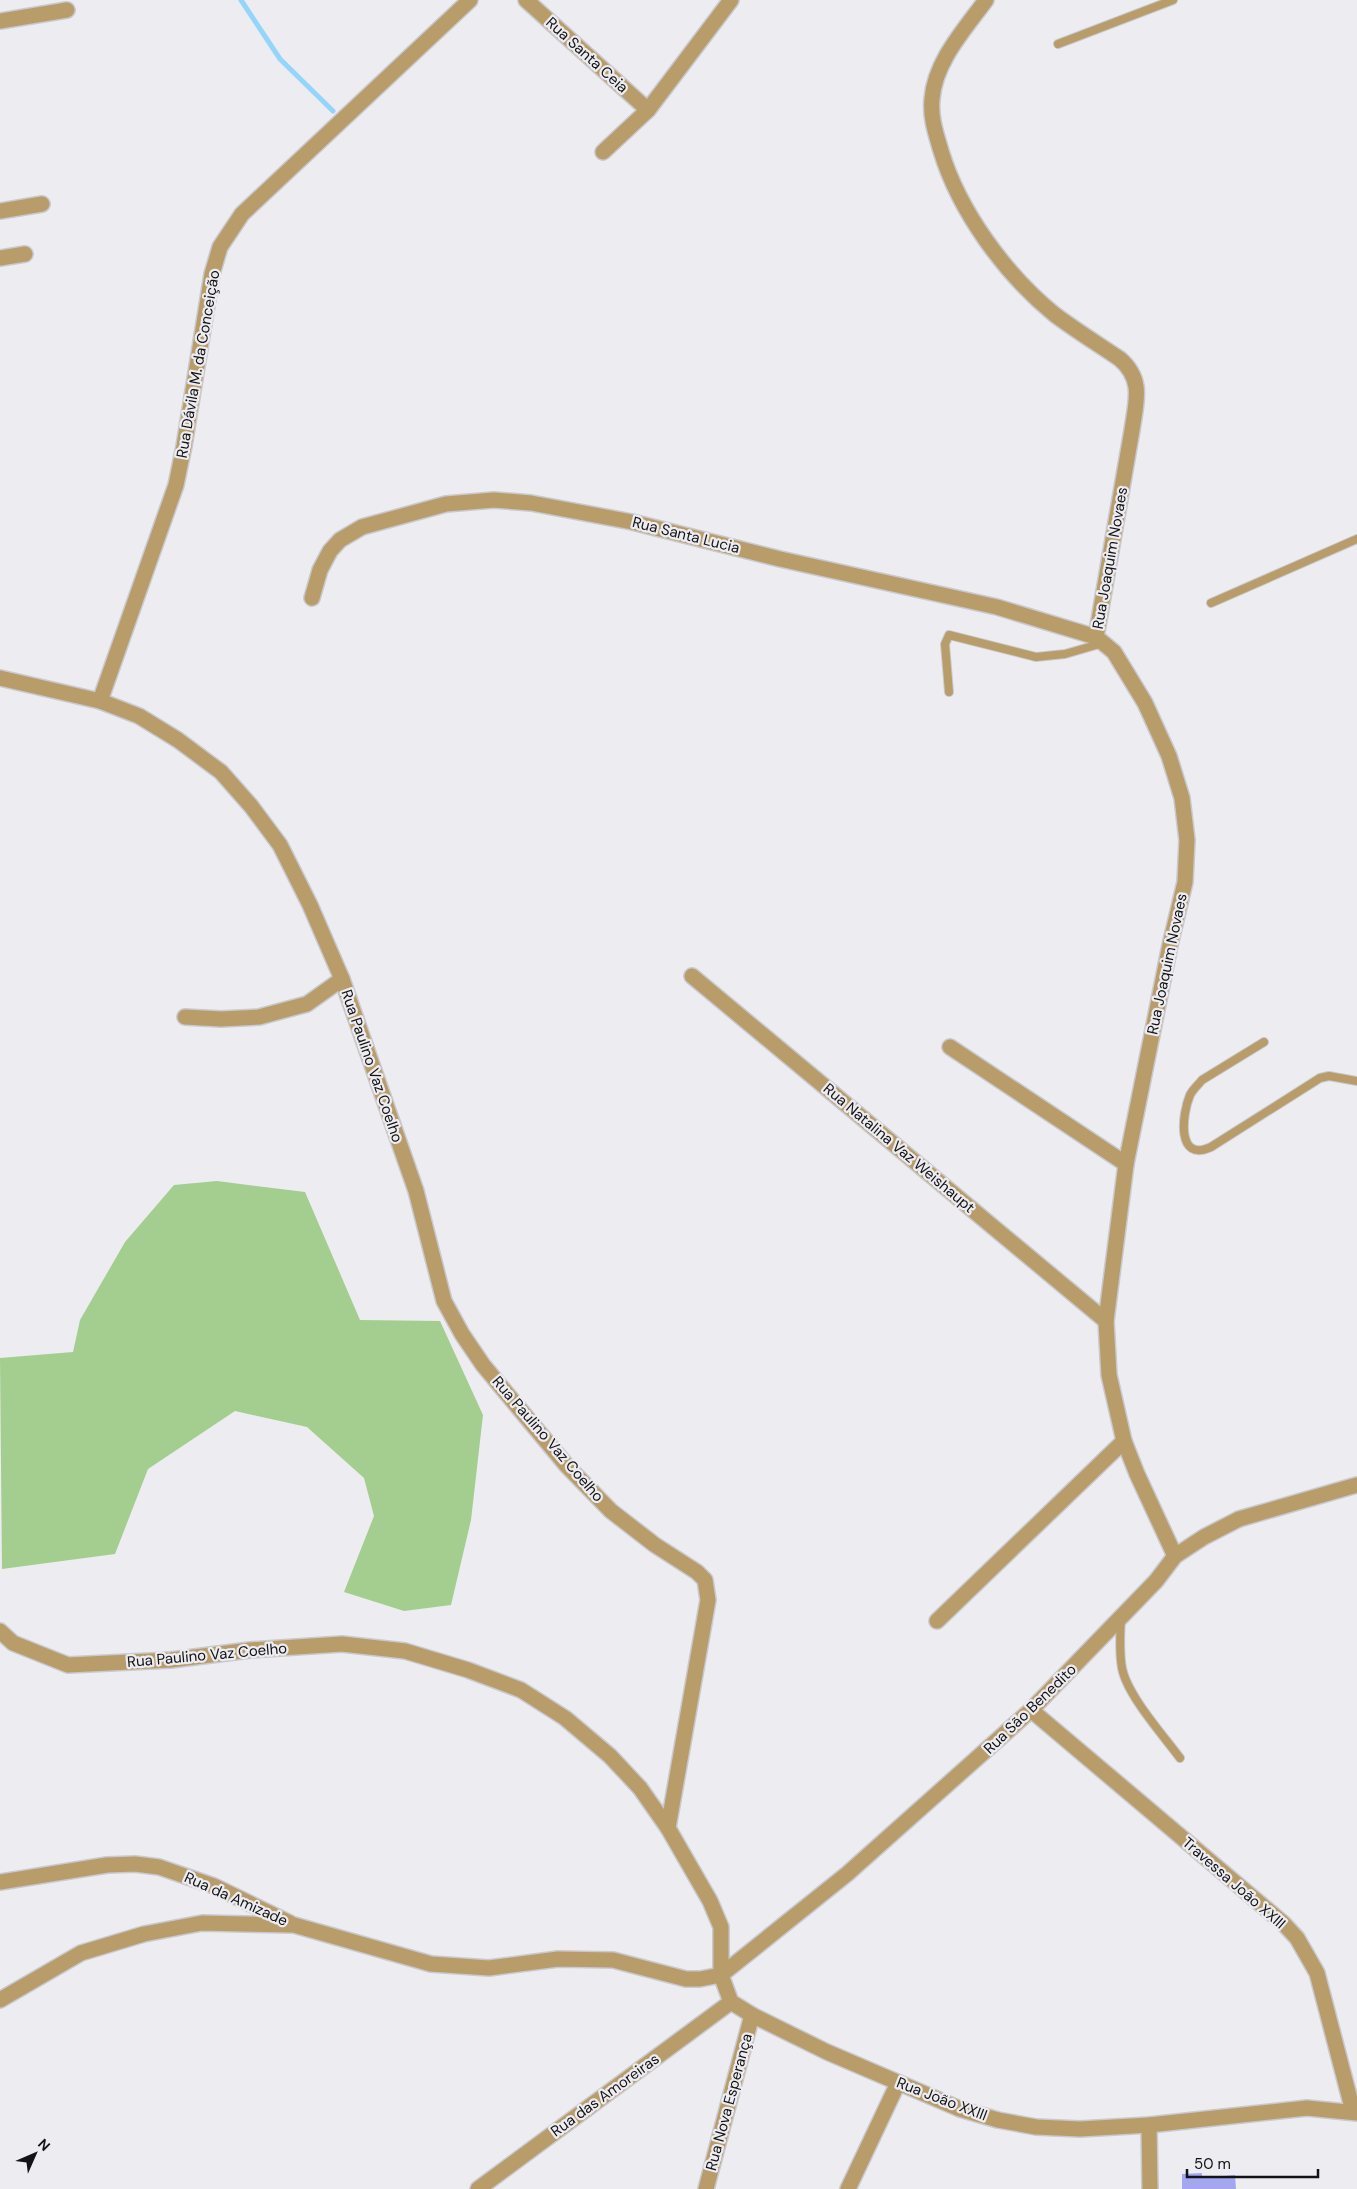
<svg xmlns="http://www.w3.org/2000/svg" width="1357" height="2189" viewBox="0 0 1357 2189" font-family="'DM Sans',sans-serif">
<rect width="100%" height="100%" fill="#ececf1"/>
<polygon fill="#a4ce8f" points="217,1181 305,1192 360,1320 440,1321 483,1415 471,1520 451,1605 404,1611 344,1592 374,1516 364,1478 307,1427 235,1411 148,1469 115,1554 2,1569 0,1358 73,1352 80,1320 125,1242 174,1185"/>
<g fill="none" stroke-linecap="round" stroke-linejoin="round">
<polyline stroke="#93d6f9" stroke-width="5" points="241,0 280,59 333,111"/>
</g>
<polygon fill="#a3a7f0" points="1202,2173 1202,2178 1235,2175 1236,2189 1182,2189 1182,2174"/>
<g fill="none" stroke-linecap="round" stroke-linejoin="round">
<g stroke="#c9c9ce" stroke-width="10">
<g id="lane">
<polyline points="1058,44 1173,0"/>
<polyline points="1211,603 1357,539"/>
<polyline points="949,692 945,644 949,635 1036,657 1065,654 1103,643"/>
<path d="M1264,1042L1202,1080C1198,1085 1193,1089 1190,1095C1182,1114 1176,1163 1211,1147L1320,1078L1329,1076L1357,1081"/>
<path d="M1121,1618C1120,1635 1119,1652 1122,1668C1127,1695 1163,1735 1180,1758"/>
</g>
</g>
<g stroke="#c9c9ce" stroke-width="18">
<g id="street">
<polyline points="526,0 648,110"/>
<path d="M986,0C965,29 935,61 932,99C930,117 936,134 941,151C959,211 1005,274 1054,314C1075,330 1098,344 1120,359C1144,380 1136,402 1132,430L1096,637L1114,652L1145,703L1169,756L1182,798L1187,840L1185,882L1170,945L1126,1164L1106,1321L1109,1375L1124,1441L1137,1474L1175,1556"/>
<polyline points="0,21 67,10"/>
<polyline points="603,152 648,110 731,0"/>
<polyline points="0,211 42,204"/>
<polyline points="0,258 25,254"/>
<polyline points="312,598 320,570 330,551 340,540 362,527 446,504 494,500 531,503 632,522 780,559 997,607 1096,637"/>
<polyline points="0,678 100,701 139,716 178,740 221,772 251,806 280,845 310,905 342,979 416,1191 444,1301 462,1334 483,1365 567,1466 611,1511 655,1545 697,1572 705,1580 708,1600 668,1828"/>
<polyline points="100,701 176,485 184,446 212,274 220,247 242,214 470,0"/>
<polyline points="692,976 1106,1321"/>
<polyline points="185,1017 221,1019 259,1017 307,1004 342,979"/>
<polyline points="950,1047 1126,1164"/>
<polyline points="937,1621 1124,1441"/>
<polyline points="0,1631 13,1643 68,1665 171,1660 250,1650 342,1644 405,1651 468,1670 521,1690 565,1718 610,1756 640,1788 668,1828 710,1901 721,1927 721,1975 731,2002 752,2015 827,2052 960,2109 998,2120 1036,2127 1080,2129 1149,2125 1307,2108 1357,2113"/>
<polyline points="1031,1710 1283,1923 1297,1938 1317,1973 1353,2111"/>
<polyline points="0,1882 107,1865 135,1864 159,1867 214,1886 290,1923"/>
<polyline points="0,2000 81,1953 144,1934 202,1923 294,1925 431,1964 489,1968 558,1959 613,1960 686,1979 700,1979 721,1975 847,1874 1031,1710 1156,1581 1175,1556 1204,1537 1239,1519 1357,1485"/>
<polyline points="1149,2125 1150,2189"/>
<polyline points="478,2189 731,2002"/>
<polyline points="706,2189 752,2015"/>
<polyline points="848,2189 898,2083"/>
</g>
</g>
<use href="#lane" stroke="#b89d6b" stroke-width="8"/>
<use href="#street" stroke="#b89d6b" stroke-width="15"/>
</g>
<g text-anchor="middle" stroke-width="4.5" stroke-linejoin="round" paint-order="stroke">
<g font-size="15" fill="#131315" stroke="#ececf1">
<text transform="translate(587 55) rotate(42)" y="5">Rua Santa Ceia</text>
<text transform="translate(198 364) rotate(-80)" y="5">Rua Dávila M. da Conceição</text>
<text transform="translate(686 535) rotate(14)" y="5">Rua Santa Lucia</text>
<text transform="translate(1110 558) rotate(-80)" y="5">Rua Joaquim Novaes</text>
<text transform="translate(1167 964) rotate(-78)" y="5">Rua Joaquim Novaes</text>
<text transform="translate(372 1066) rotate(71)" y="5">Rua Paulino Vaz Coelho</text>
<text transform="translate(899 1148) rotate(40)" y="5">Rua Natalina Vaz Weishaupt</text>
<text transform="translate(548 1439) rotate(49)" y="5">Rua Paulino Vaz Coelho</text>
<text transform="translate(207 1655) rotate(-5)" y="5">Rua Paulino Vaz Coelho</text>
<text transform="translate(1030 1709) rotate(-44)" y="5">Rua São Benedito</text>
<text transform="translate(1234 1883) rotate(41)" y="5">Travessa João XXIII</text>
<text transform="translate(236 1899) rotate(24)" y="5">Rua da Amizade</text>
<text transform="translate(605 2095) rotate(-36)" y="5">Rua das Amoreiras</text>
<text transform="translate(942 2099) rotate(21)" y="5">Rua João XXIII</text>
<text transform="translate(729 2102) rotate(-75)" y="5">Rua Nova Esperança</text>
</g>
</g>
<g transform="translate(35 2154) rotate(45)" stroke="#ececf1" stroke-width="4" paint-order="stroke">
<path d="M0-4L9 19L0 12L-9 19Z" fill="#131315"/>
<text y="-8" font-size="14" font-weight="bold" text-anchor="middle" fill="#131315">N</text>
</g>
<path d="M1187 2169v8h131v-8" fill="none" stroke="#131315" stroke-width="2.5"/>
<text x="1194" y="2169" font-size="15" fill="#131315" stroke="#ececf1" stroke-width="4" paint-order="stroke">50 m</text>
</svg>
